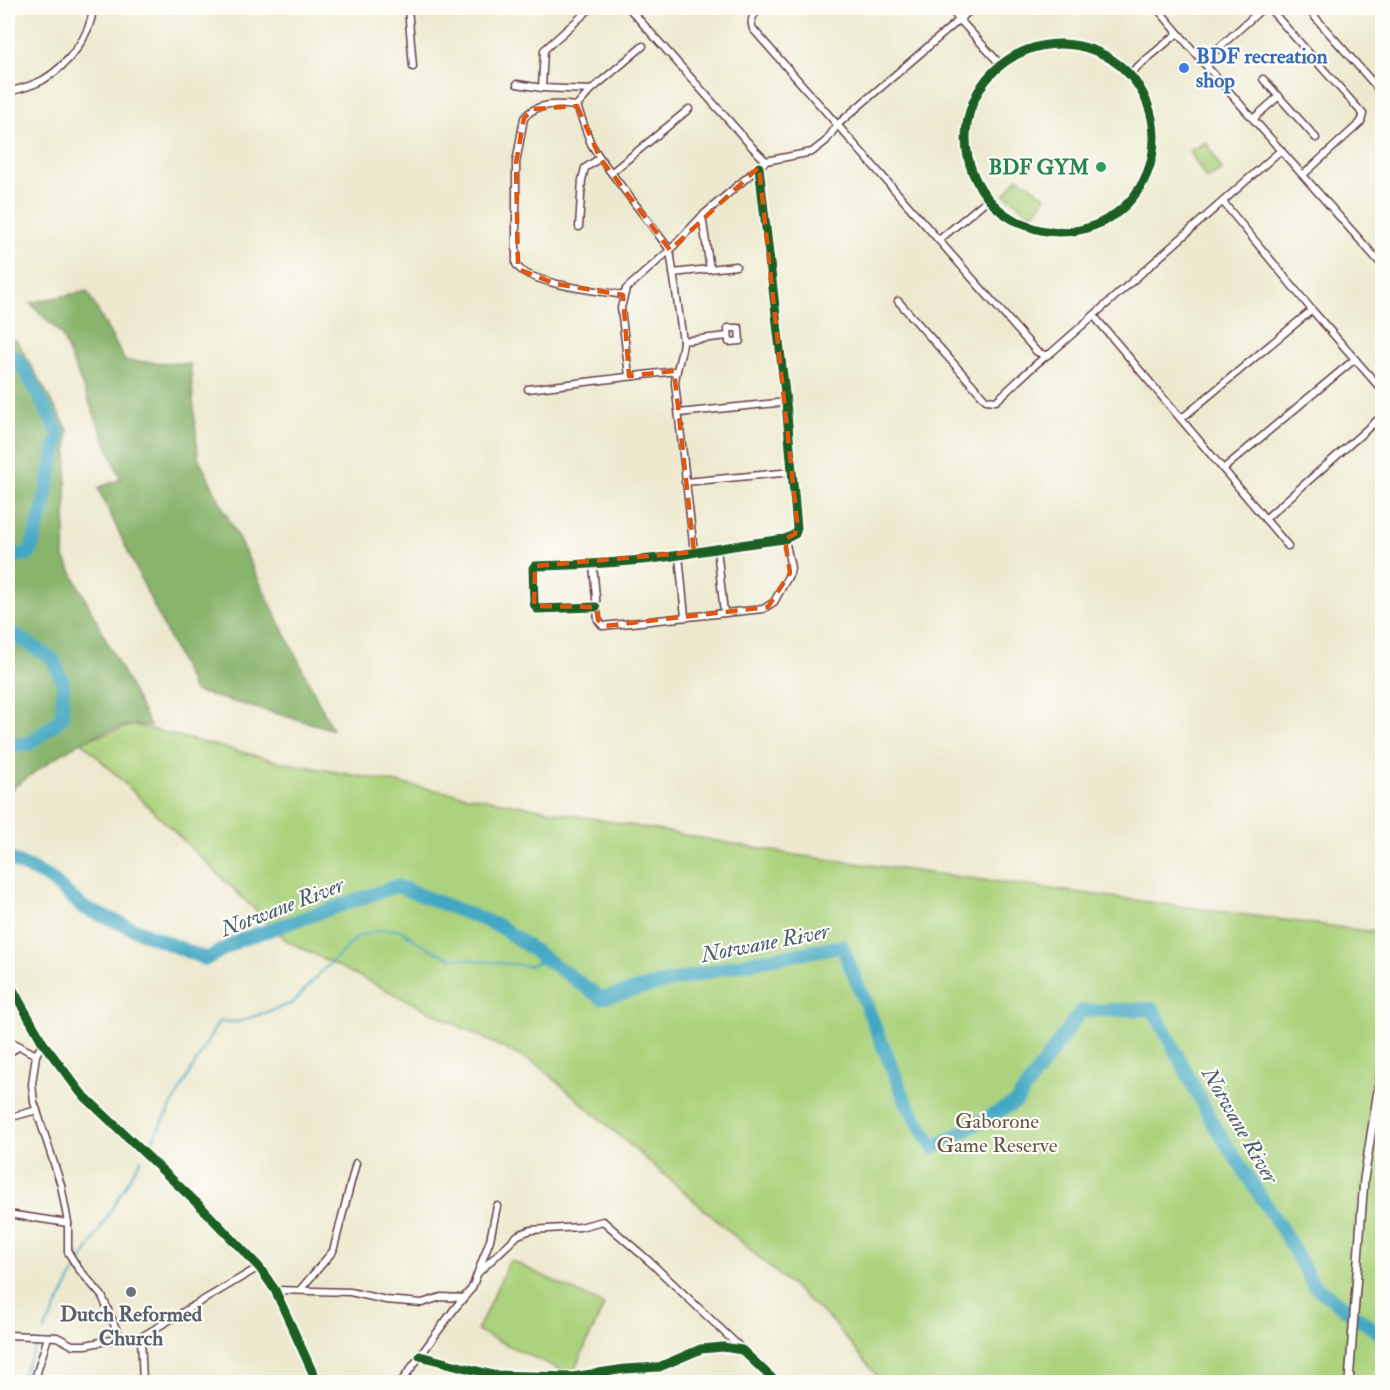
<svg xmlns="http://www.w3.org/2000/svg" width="1390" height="1390" viewBox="0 0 1390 1390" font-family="'IM FELL Double Pica',serif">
<rect width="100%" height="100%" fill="#fdfcf7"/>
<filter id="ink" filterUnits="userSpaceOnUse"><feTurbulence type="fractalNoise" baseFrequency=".0167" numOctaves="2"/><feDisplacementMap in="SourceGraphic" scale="12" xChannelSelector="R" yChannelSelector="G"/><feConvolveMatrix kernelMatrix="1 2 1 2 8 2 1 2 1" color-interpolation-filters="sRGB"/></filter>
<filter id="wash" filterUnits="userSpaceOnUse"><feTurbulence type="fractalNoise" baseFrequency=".008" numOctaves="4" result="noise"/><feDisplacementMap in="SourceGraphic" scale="24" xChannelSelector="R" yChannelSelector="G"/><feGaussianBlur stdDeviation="1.35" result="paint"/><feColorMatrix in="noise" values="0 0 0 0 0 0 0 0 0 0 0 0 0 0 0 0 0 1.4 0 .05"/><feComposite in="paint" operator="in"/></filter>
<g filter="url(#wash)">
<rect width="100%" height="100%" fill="#ede9cf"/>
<g fill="#abd27c" stroke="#7a7854" stroke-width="1.5">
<polygon points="1206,142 1222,170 1206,179 1190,151"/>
<polygon points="1018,177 1046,197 1033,215 1005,194"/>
<polygon points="134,725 281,762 795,855 1382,933 1382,1382 882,1382 831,1320 538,1065 287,941 81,741"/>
<polygon points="510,1260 604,1305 572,1375 477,1331"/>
</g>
<g fill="#88b46c" stroke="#696a4c" stroke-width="1.5">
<polygon points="87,291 125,361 190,364 198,457 332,729 194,691 98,488 121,479 61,334 30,303"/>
<path d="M8,337L17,341L68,430L64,557L150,726C101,718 46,765 8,791Z"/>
</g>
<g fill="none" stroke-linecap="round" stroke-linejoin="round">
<g stroke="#43a7c3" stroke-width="2">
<polyline points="148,1148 219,1021 238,1022 293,1003 319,974 359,936 386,929 401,930 424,946 448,957 528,966 547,960"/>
<polyline points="79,1265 141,1159"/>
<polyline points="44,1331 76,1270"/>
<polyline points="18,1382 38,1343"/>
</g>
<g stroke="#43a7c3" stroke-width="14">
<polyline points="8,352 20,361 59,434 42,512 30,553 8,557"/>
<polyline points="8,631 53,659 63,683 62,718 29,744 8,745"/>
<polyline points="8,858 49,878 84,908 206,959 240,940 397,886 499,926 601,998 742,964 842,946 906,1102 933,1148 1016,1102 1081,1011 1153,1009 1214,1125 1283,1231 1314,1286 1382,1335"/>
</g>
</g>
</g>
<g filter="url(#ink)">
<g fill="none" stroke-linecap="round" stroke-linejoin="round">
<g stroke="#623d44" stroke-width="9">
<g id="minor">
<polyline points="408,8 413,67"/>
<polyline points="629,8 753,148 766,161"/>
<path d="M762,8C754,14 749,18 753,29L1037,352L1045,355"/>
<polyline points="949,8 1000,64"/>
<polyline points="1157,8 1202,61 1382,265"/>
<polyline points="1269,8 1363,114 1361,122 1303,175"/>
<polyline points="1307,8 1382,93"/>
<circle cx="1060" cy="138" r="94"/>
<polyline points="1203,62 1263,8"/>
<polyline points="1130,73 1178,33"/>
<polyline points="1263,79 1316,138"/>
<polyline points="517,84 542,88 591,90 643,46"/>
<polyline points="542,88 544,50 591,8"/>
<path d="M591,90L577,106L591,144L600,158L670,250L683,341C682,356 676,368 675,383L694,552"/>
<path d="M8,92C20,89 32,86 43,80C67,66 91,36 93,8"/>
<path d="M577,106C558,104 536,102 524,118L516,163V264C525,284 601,291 623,295"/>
<polyline points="1253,119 1279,96"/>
<polyline points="612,172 689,109"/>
<polyline points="1223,202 1312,310 1382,390"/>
<polyline points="702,216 710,269"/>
<polyline points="579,227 582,180 585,168 600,158"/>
<polyline points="939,240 988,199"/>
<polyline points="673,273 736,266"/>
<path d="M898,301L986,400L996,401C1008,391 1041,357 1051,353L1281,150"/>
<polyline points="1094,316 1288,546"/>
<polygon points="728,328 739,328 740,341 729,342"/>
<polyline points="683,341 728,336"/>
<polyline points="629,376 621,308 626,289 670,250 702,216 766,161 812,152 826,141 838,124 973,8"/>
<polyline points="528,389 676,371"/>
<polyline points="679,413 786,402"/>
<polyline points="1181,419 1312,310"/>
<polyline points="1223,469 1355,359"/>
<polyline points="685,482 792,472"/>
<polyline points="1265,519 1382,416"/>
<polyline points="717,548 724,613"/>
<polyline points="679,555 685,617"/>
<polyline points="593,565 598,620 603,626 763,609 774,602 790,573 791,568 785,539"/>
<path d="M596,607L537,609L534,604L533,568L535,566C583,565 632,563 679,555C714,549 749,543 785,539L795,534L797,528L786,402L759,167"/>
<polyline points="8,1040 36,1055"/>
<polyline points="43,1043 36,1055 32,1084 34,1102 61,1185 68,1223 68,1252 78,1268 102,1296 120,1338"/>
<polyline points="8,1053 20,1046"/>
<polyline points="8,1118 37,1110"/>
<polyline points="8,1214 68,1223"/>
<polyline points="479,1272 518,1235 531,1230 580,1227 603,1221 649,1261 742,1349"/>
<polyline points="275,1290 350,1292 386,1300 422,1303 441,1297 464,1298"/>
<polyline points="300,1290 333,1251 356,1163"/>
<polyline points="8,1335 57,1337 72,1345 86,1345 120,1338 141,1337 259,1267"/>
<polyline points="141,1337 143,1382"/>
<polyline points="420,1356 493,1375 572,1377 625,1369 659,1367 701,1349 723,1347 742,1350 776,1382"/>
<polyline points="611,1371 616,1382"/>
<polyline points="34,1382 48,1337"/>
<polyline points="401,1382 455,1308 472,1288 490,1240 497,1206"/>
</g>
</g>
<g stroke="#623d44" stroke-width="10">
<g id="tertiary">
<polyline points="8,981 43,1043 81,1093 201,1207 259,1267 275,1290 317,1382"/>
<polyline points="1349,1382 1364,1179 1382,1065"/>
</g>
</g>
<use href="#minor" stroke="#fff" stroke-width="6"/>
<use href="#tertiary" stroke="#fff" stroke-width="7"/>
<g stroke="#fdfcf7" stroke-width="13">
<g id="cycleway">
<circle cx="1060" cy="138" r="94"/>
<path d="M596,607L537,609L534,604L533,568L535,566C583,565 632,563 679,555C714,549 749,543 785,539L795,534L797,528L786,402L759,167"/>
<polyline points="8,981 43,1043 81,1093 201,1207 259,1267 275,1290 317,1382"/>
<polyline points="420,1356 493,1375 572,1377 625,1369 659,1367 701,1349 723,1347 742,1350 776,1382"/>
</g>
</g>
<use href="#cycleway" stroke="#1b5e20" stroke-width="9"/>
</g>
</g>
<path fill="none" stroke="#e0560e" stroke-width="4.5" stroke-dasharray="12 8" stroke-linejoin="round" d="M577,106L600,158L670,250L759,167L797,521L795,534L785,539L790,573L768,607L605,626L598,620L596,607L534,606L535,566L694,552L674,371L629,376L623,295L556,284L518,269L516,163L524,118L533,109Z"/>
<circle fill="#3f7fe0" stroke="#fdfcf7" stroke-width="2" cx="1184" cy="68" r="6"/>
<circle fill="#2e9e5b" stroke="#fdfcf7" stroke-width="2" cx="1101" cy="167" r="6"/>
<circle fill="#6b7280" stroke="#fdfcf7" stroke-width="2" cx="131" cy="1292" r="6"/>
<g text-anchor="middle" stroke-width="4.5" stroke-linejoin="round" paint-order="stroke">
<g font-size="21" font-weight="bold" fill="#366cbe" stroke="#fdfcf7" text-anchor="start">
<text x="1196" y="63">BDF recreation<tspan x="1196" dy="24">shop</tspan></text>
</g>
<g font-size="21" font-weight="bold" fill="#27864d" stroke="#fdfcf7" text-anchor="end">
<text x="1089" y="174">BDF GYM</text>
</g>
<g font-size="21" fill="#675543" stroke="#fdfcf7">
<text x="997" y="1128">Gaborone<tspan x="997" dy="24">Game Reserve</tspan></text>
</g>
<g font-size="21" font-weight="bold" fill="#5b616d" stroke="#fdfcf7">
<text x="131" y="1321">Dutch Reformed<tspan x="131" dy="24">Church</tspan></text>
</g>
<g font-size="22" font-style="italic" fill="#475c6f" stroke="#fdfcf7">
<text transform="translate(282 906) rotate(-21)" y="8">Notwane River</text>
<text transform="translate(765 942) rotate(-11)" y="8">Notwane River</text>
<text transform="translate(1241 1125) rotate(60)" y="8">Notwane River</text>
</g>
</g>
<rect width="1390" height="1390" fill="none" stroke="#fdfcf7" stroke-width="30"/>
</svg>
